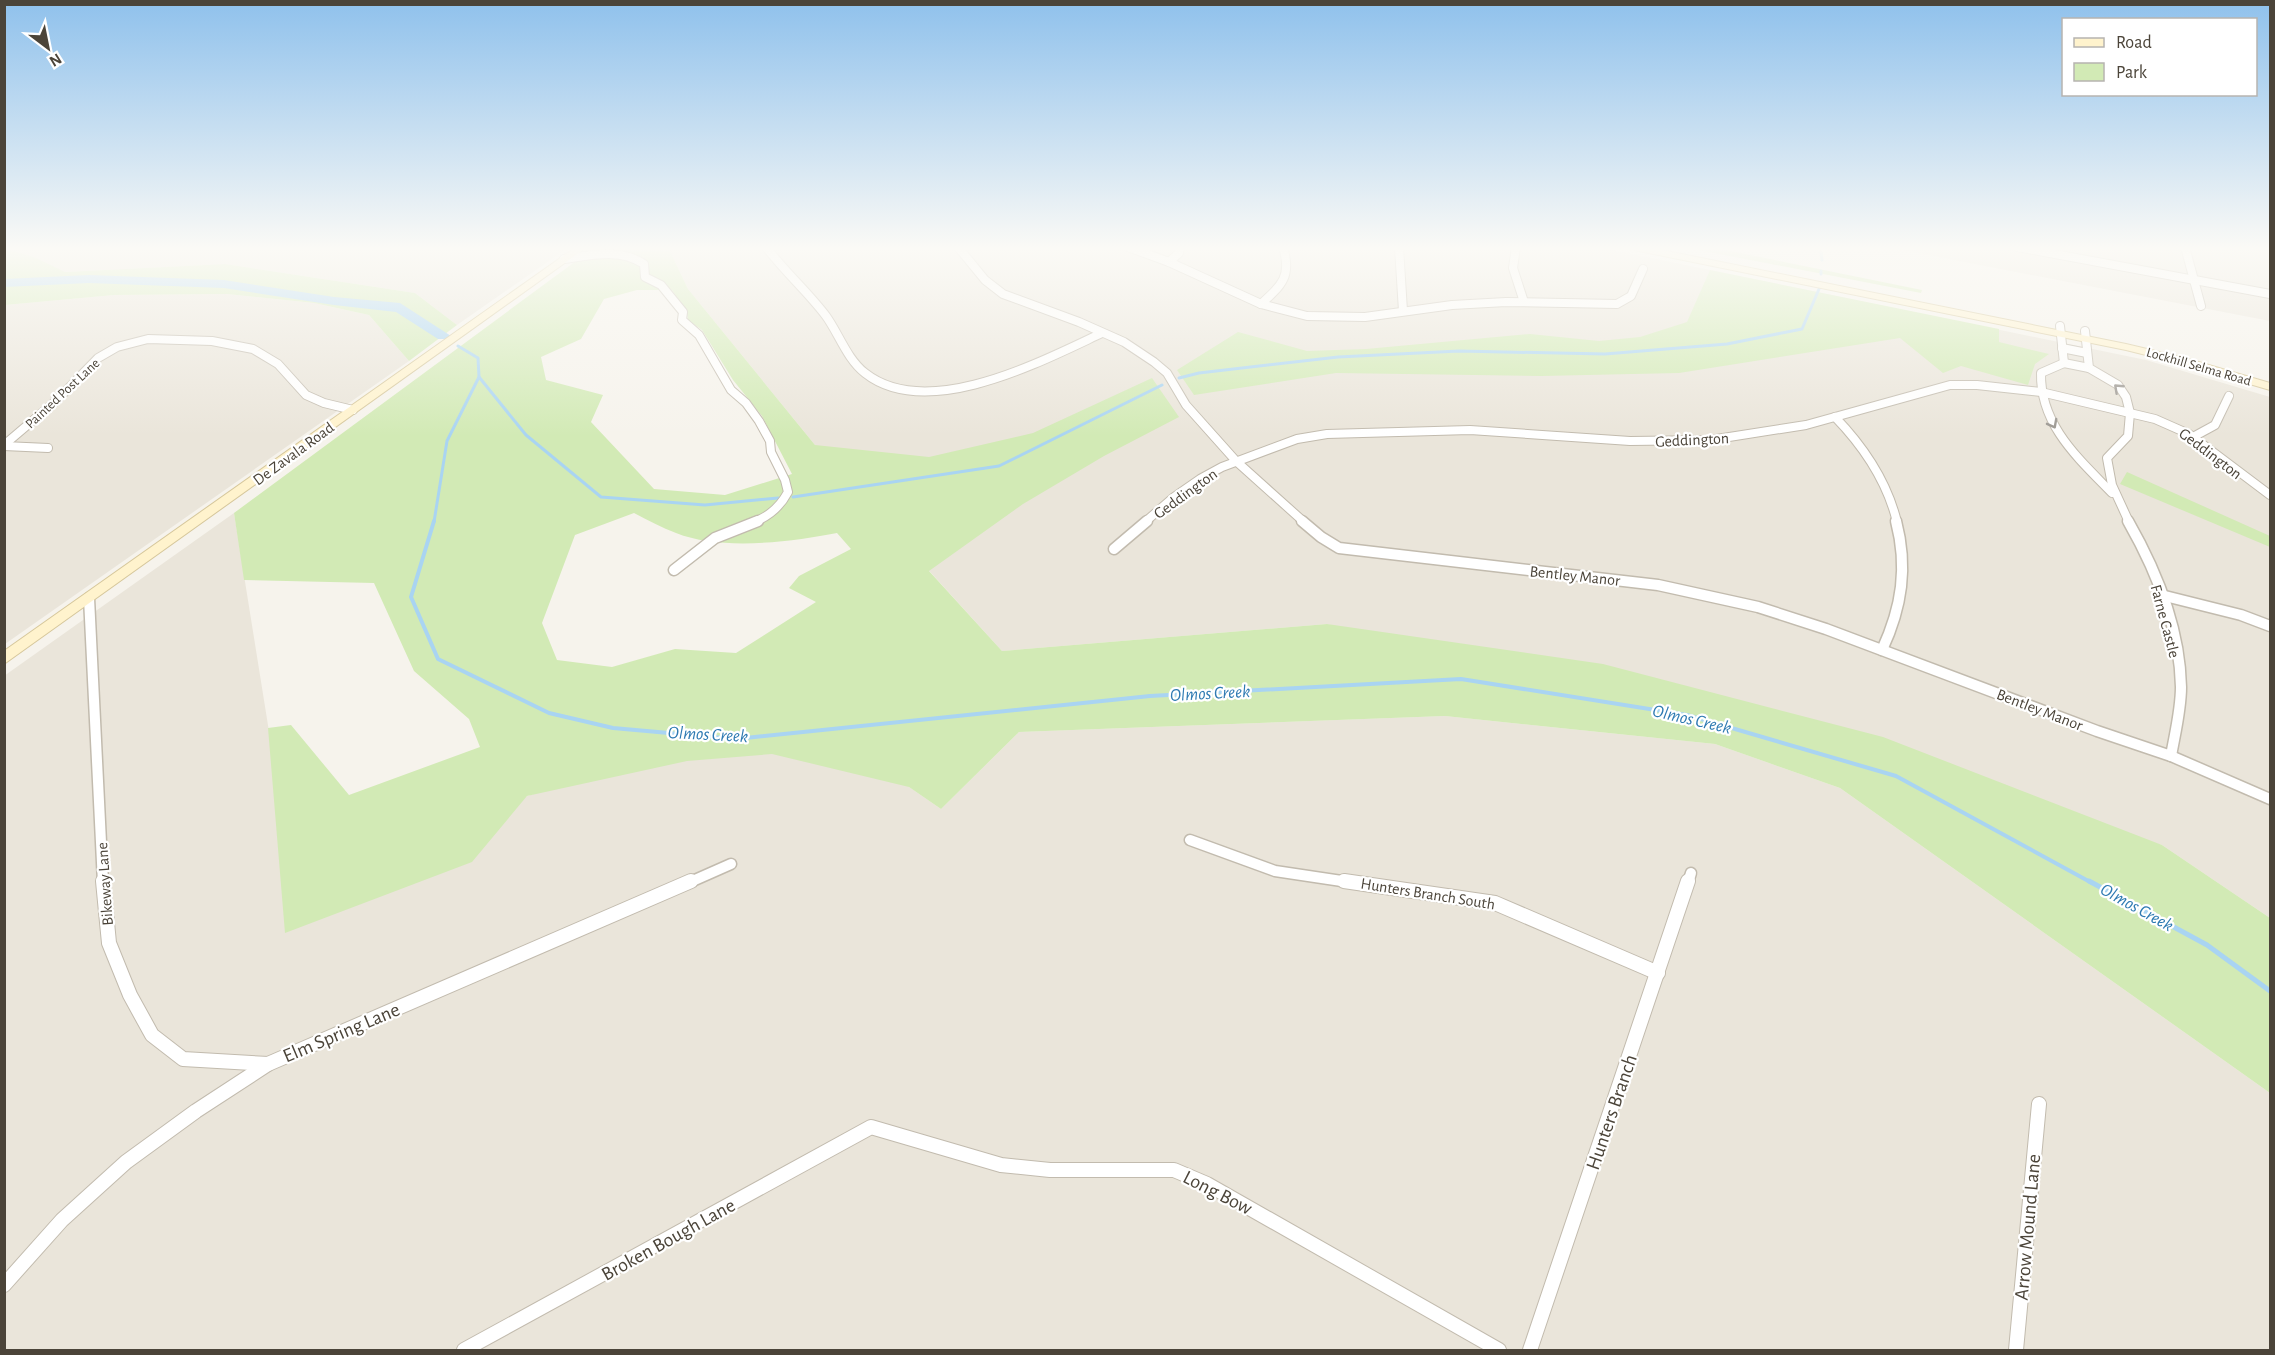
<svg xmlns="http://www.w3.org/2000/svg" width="2275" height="1355" viewBox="0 0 2275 1355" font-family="'Alegreya Sans',sans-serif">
<rect width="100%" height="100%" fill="#f6f3ec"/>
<g fill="#eae5da">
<polygon points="5,247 569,247 457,325 415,293 225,264 5,275"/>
<polygon points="668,247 1598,247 2146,360 2270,397 2270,918 2162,845 1327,624 1002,651 815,445 688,289"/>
<polygon points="1887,247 2270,247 2270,321"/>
<polygon points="227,294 314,303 369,315 409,361 5,644 5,305 114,295"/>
<polygon points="234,513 292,875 793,707 941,809 1019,732 1445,716 1715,744 1840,788 2270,1093 2270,1350 5,1350 4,676"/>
</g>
<g fill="#d2eab5" fill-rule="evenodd">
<path d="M595,247H668L688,289L815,445L929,457L1033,433L1152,378L1179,417L1104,456L1023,504L929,571L1002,651L1327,624L1603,664L1883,737L2162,845L2270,918V1093L1840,788L1715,744L1445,716L1019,732L941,809L909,787L772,754L687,761L527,796L472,862L285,933L268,728L291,725L349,795L480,747L469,719L414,671L374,583L244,580L234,513ZM637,290H672L687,313L688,320L702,330L733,380L762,416L792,474L725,495L654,489L591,422L603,395L546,380L541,357L581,339L604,299ZM634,513C648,520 662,528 676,533C721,551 791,542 837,533L851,549L799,576L789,588L816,602L736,653L675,649L612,667L557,660L542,623L575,535Z"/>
<polygon points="1683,247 1711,247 1922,290 1921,293"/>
<polygon points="5,248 36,258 65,272 225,264 415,293 457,325 409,361 369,315 314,303 227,294 114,295 5,305"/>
<polygon points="1710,270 1999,329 1999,342 2049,354 2035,364 2028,385 1961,366 1943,373 1900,338 1679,373 1541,376 1336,373 1194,395 1177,370 1238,332 1307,351 1366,349 1530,334 1599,341 1640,337 1687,322"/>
<polygon points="2127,472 2270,536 2270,547 2120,484"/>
</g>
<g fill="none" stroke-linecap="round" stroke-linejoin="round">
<g stroke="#a9d4f2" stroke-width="3">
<polyline points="1821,252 1822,260"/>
<polyline points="1821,271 1821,274"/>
<polyline points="479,377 526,435 601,497 705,505 778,498"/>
<polyline points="1179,378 1199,373 1338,357 1459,351 1605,354 1727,344 1802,329 1819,289"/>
<polyline points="793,497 999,466 1162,385"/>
<polyline points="434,522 447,441 479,377 478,358 458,346"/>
</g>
<polyline stroke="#a9d4f2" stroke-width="4" points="434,521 411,597 438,659 549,713 613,728 736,739 1150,696 1461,679 1687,715 1896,776 2092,883"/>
<polyline stroke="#a9d4f2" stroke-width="5" points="2089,881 2207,945 2270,991"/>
<polygon fill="#a9d4f2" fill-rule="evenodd" points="89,275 224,280 334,297 400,303 451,336 448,339 438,339 396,312 334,305 224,288 89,283 4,287 4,279"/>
<g stroke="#c2bbae" stroke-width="10">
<g id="minor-far2">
<path d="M766,247C784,271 808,292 826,316C839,334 847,359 865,373C927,422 1042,361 1102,333"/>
<polyline points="958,247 985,280 1003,294 1079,322 1124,342 1154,362 1167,373 1186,405 1236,461 1304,522"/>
<polyline points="1128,247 1169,262 1261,304 1307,316 1365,317 1452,305 1506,302 1617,304 1631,296 1643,269"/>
<polyline points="1399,247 1403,311"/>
<polyline points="1516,247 1513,268 1524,302"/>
<polyline points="2017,247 2270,294"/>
<polyline points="2185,247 2201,306"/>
<path d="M564,259C592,255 619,248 644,264L645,277L661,285L683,312L682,320L699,335L731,390L746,403L759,421L770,441L771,452L785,480L788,492C780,507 770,516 754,522"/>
<polyline points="1169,262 1179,253 1180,247"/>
<path d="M1261,304C1282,285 1292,276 1283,247"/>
<polyline points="2060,326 2064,363"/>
<polyline points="2085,331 2089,368 2118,385 2126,397 2130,413 2128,436 2107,458 2112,485 2129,522"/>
<polyline points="2062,348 2087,353"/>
<path d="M2064,363L2041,373C2040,425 2078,458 2112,493"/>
<polyline points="2064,363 2089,368"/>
<path d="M1835,417C1864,447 1887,481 1897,522"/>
<polyline points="2193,437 2215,425 2229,396"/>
<polyline points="4,445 57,400 98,358 117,347 148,339 212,341 253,349 278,364 306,395 324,403 353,410"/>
<polyline points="4,446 48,448"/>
<polyline points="1145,522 1174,497 1200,479 1222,467 1297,439 1327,434 1470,430 1630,441 1710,440 1806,425 1950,385 1977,385 2041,392 2155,419 2189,434 2270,495"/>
</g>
</g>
<g stroke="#c2bbae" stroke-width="13">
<g id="minor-far1">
<polyline points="1302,521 1321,537 1339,548 1658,585 1758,607 1826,629 2097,731 2171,756 2270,799"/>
<path d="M2128,521C2156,570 2180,629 2181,687C2181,710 2175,733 2171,756"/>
<polyline points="1114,549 1147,521"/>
<polyline points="674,570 715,538 758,521"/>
<polyline points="2161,595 2241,615 2270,626"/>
<polyline points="89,598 103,883"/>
<path d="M1882,650C1902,607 1908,567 1896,521"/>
<polyline points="1190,840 1275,871 1355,883"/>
<polyline points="688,883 731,864"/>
<polyline points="1688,883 1691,873"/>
</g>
</g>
<g stroke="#c2bbae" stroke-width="16">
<g id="minor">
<polyline points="103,881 109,943 130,995 152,1035 183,1059 268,1064"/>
<polyline points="1344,881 1495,903 1658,973"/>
<polyline points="4,1285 62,1220 126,1162 196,1111 268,1064 691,881"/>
<polyline points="464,1350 871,1127 1001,1165 1050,1170 1174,1170 1207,1184 1499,1350"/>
<polyline points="1530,1350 1688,881"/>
<polyline points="2016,1350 2039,1104"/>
</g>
</g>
<g stroke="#d6c79b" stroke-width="2">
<g id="secondary">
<polygon points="576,247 587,247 4,664 4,651"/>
<polygon points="1629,247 1647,247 2126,344 2185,358 2270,383 2270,390 2178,363 2126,350 1634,250"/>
</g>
</g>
<use href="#minor-far2" stroke="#fff" stroke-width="8"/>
<use href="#minor-far1" stroke="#fff" stroke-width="10"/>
<use href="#minor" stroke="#fff" stroke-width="14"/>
<use href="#secondary" fill="#fff3cd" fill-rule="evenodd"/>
</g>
<defs><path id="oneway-chevron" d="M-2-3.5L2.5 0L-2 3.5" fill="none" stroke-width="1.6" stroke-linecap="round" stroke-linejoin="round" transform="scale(1.5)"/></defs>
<g stroke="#9c9892">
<use href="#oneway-chevron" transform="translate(2118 388) rotate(-137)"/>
<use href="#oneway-chevron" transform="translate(2053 424) rotate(62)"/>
</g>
<linearGradient id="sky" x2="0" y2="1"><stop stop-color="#8fc1ec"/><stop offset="0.57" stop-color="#fbfaf6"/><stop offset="1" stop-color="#fbfaf6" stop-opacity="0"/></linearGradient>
<rect width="2275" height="436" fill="url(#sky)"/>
<g text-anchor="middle" stroke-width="4.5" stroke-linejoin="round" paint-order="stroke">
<g font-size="14" fill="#4b4439" stroke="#fff">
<text transform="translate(2199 366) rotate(16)" y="5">Lockhill Selma Road</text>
<text transform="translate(62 393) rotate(-43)" y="5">Painted Post Lane</text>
</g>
<g font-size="16" fill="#4b4439" stroke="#fff">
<text transform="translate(1692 439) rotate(-3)" y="6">Geddington</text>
<text transform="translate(293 453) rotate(-36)" y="6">De Zavala Road</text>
<text transform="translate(2211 453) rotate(37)" y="6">Geddington</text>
<text transform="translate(1185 493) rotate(-36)" y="6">Geddington</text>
<text transform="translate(1575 575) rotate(6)" y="6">Bentley Manor</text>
<text transform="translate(2166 621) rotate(75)" y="6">Farne Castle</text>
<text transform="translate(2040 709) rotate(21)" y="6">Bentley Manor</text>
<text transform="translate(104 884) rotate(-94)" y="6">Bikeway Lane</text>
<text transform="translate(1428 893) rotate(9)" y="6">Hunters Branch South</text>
</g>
<g font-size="18" font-style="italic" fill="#2e7ab2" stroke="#fff">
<text transform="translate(1210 693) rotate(-3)" y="6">Olmos Creek</text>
<text transform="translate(1692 719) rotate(13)" y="6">Olmos Creek</text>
<text transform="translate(708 734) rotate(3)" y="6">Olmos Creek</text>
<text transform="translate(2137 907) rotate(29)" y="6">Olmos Creek</text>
</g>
<g font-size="20" fill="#4b4439" stroke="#fff">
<text transform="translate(341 1032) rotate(-23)" y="7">Elm Spring Lane</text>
<text transform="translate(1611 1112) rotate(-71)" y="7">Hunters Branch</text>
<text transform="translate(1218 1192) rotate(27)" y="7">Long Bow</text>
<text transform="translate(2027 1227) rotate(-85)" y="7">Arrow Mound Lane</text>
<text transform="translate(668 1239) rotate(-29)" y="7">Broken Bough Lane</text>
</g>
</g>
<rect width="2275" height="1355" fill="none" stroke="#4b4439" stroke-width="12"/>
<rect x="2062" y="18" width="195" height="78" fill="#ffffff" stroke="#b7b4b0" stroke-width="1.5"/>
<rect x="2074" y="38" width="30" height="9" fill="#fff3cd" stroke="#b7b4b0" stroke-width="1.5"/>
<text x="2116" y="48" font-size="18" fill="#4b4439">Road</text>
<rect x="2074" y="63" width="30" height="18" fill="#d2eab5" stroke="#b7b4b0" stroke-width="1.5"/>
<text x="2116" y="78" font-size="18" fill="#4b4439">Park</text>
<g transform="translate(48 48) rotate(148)" stroke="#ffffff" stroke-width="4.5" paint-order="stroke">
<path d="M0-4.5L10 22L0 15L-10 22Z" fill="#4b4439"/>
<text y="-9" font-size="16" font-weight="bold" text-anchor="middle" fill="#4b4439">N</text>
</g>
</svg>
